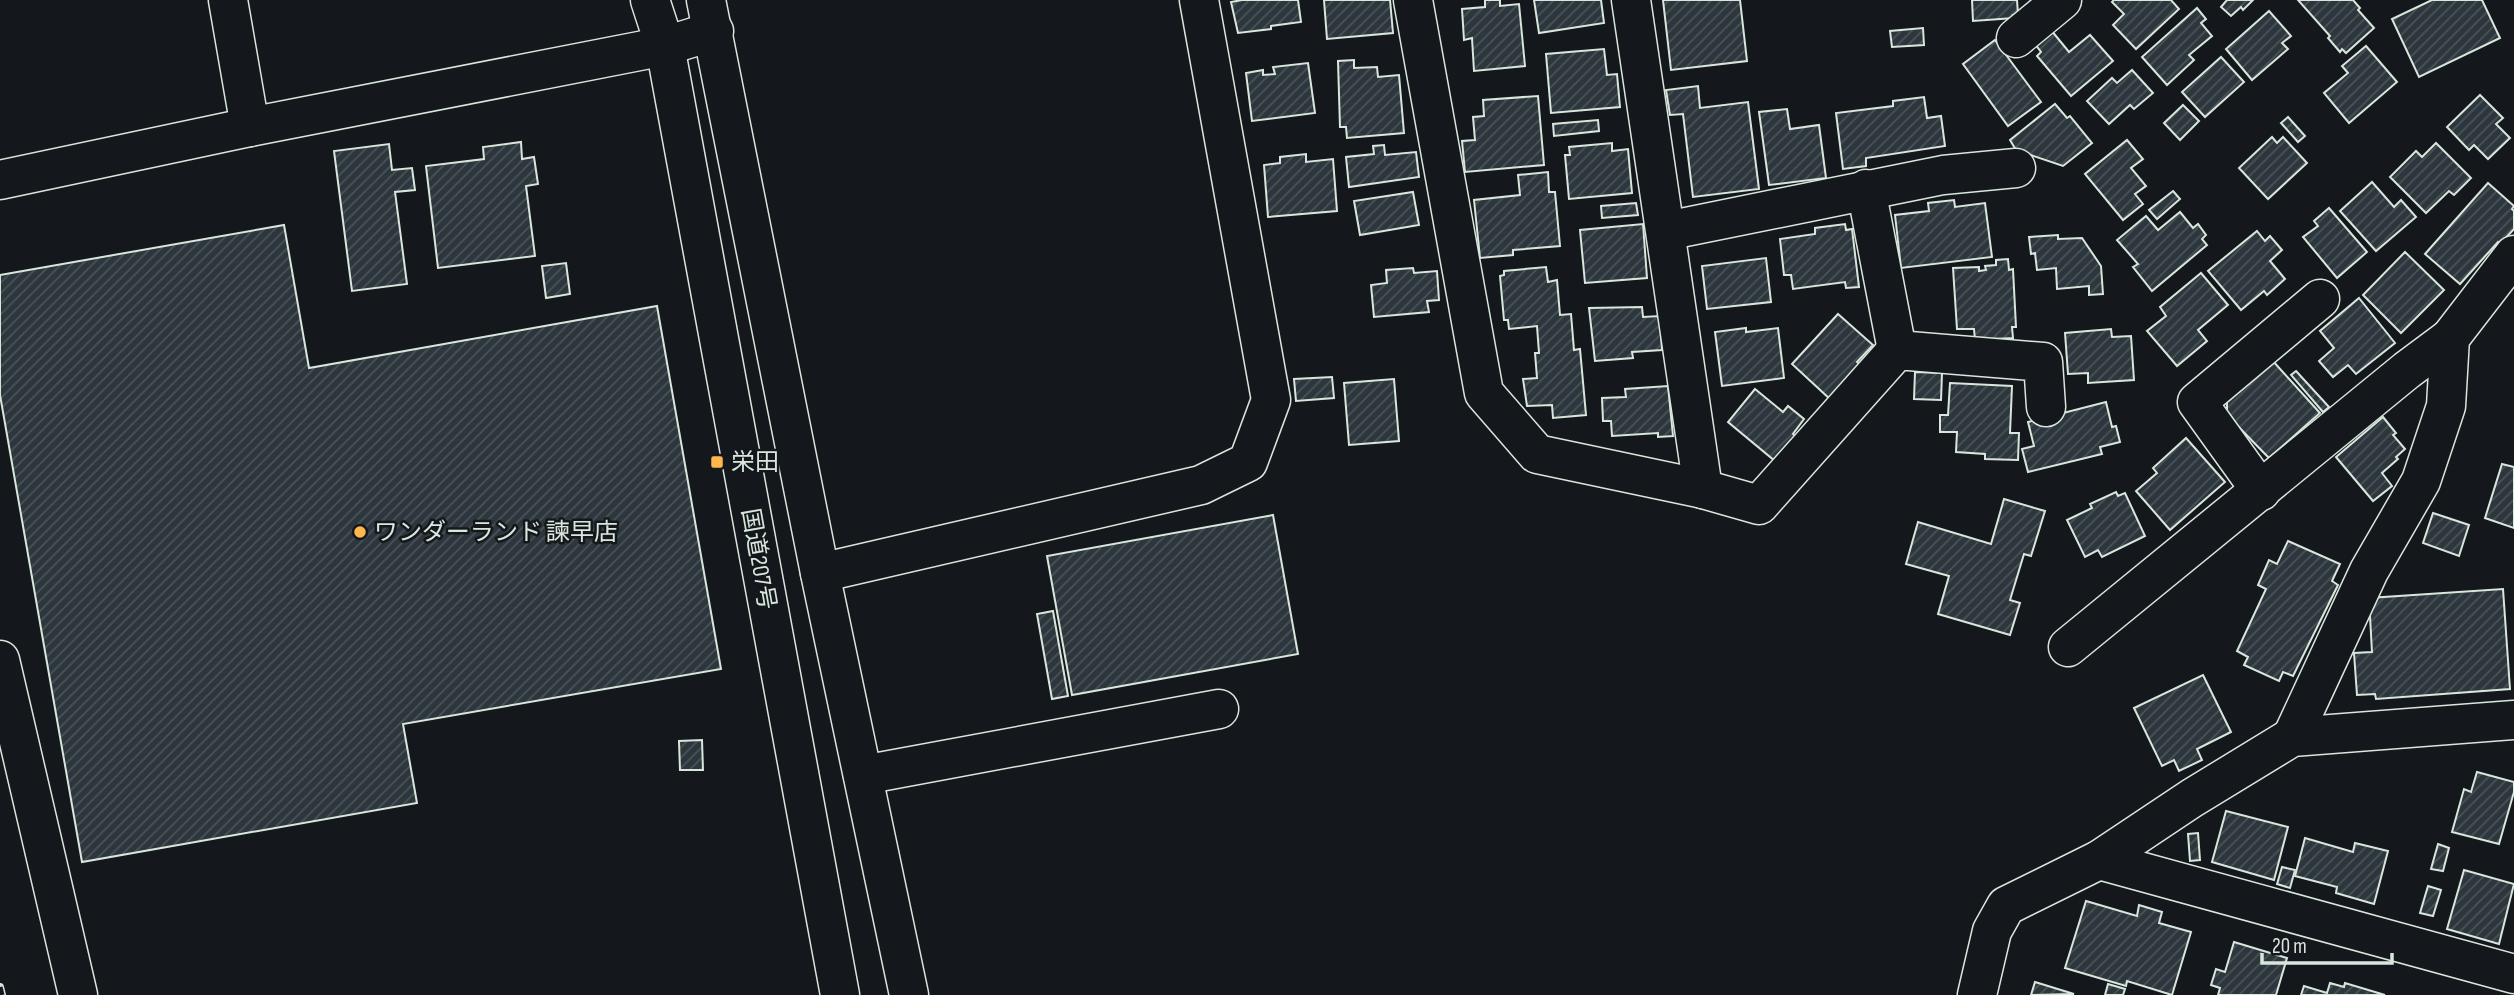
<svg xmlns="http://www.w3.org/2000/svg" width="2514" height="995" viewBox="0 0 2514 995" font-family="'Sofia Sans Condensed','Noto Sans JP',sans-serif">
<defs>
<pattern id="building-hatch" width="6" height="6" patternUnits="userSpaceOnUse" patternTransform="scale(1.75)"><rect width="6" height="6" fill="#2c363c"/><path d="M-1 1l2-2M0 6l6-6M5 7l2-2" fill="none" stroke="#4a5358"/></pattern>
</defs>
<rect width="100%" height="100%" fill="#14181c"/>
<g fill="url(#building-hatch)" stroke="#d8e6dc" stroke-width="2">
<polygon points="1242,0 1298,0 1301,22 1271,26 1271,29 1238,33 1231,2"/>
<polygon points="1324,0 1390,0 1393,33 1327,39"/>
<polygon points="1485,0 1500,0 1500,6 1519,4 1525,66 1474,71 1472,38 1464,40 1462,9 1485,7"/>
<polygon points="1534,0 1601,0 1604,23 1539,33"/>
<polygon points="1663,0 1740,0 1747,61 1671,70"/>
<polygon points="1972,0 2017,0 2018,15 2013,15 2014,18 1973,21"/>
<polygon points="2114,0 2171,0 2179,9 2136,49 2113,25 2124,14 2112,2"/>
<polygon points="2253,0 2243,10 2241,7 2231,16 2221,7 2227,0"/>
<polygon points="2298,0 2353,0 2360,8 2358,10 2374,28 2346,53 2342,49 2340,52 2328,38 2330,36"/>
<polygon points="2432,0 2482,0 2500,38 2419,77 2392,19"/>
<polygon points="2197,8 2206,19 2201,23 2212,36 2189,55 2194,60 2167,85 2142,57"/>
<polygon points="2269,11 2291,36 2282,43 2288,49 2252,80 2226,49"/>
<polygon points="1923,28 1924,45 1892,47 1890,31"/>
<polygon points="2051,30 2069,52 2090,35 2113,61 2071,96 2037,56 2041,52 2035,44"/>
<polygon points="1995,40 2041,102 2008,126 1963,64"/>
<polygon points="2366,46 2397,82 2349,123 2324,93 2348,73 2342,66"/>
<polygon points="1604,49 1607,75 1617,74 1620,107 1551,113 1546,54"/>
<polygon points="2221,57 2244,82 2205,117 2182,92"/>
<polygon points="1354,60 1354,68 1377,67 1378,77 1399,75 1404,133 1347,138 1346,127 1340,127 1338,61"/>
<polygon points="1308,63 1315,113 1252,121 1246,73 1263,70 1263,75 1275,74 1273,67"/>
<polygon points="2132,70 2153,93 2134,109 2130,105 2109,124 2087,101 2112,78 2117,83"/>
<polygon points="1698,86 1700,108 1748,102 1759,189 1693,197 1683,114 1670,115 1666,90"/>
<polygon points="2480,95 2503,118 2496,124 2510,138 2488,159 2474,145 2469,150 2447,127"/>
<polygon points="1538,96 1544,165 1465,172 1462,141 1475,140 1473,117 1484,116 1483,100"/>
<polygon points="1924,97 1927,118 1941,116 1945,146 1866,158 1866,166 1843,169 1836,113 1893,106 1893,101"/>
<polygon points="2055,104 2067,118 2070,116 2092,143 2063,166 2016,150 2010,140"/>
<polygon points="2183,105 2199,121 2180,140 2164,123"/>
<polygon points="1787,109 1790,129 1819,125 1826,178 1769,185 1759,112"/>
<polygon points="2288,117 2305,136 2298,142 2281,123"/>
<polygon points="1598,120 1599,131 1554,136 1553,124"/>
<polygon points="2272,137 2277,143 2283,137 2307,163 2268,199 2239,168"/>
<polygon points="2127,140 2143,159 2131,168 2146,186 2135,194 2143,204 2123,220 2085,174"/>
<polygon points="521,142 522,159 534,157 538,184 526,186 535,256 438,268 426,166 484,159 483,147"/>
<polygon points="1612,143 1612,151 1628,149 1632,193 1569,199 1565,155 1570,155 1569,147"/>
<polygon points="2436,143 2471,178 2454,195 2449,191 2426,213 2390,177 2416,151 2422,157"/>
<polygon points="389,144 392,170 412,168 415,190 395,192 407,284 352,291 334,151"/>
<polygon points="1384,145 1385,155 1416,152 1419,177 1349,187 1346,157 1374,154 1373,146"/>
<polygon points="1306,154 1306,162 1333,159 1337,211 1268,217 1264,165 1280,163 1280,157"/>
<polygon points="1548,172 1549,192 1555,192 1560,246 1513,250 1513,255 1480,258 1474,200 1520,195 1518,175"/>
<polygon points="2372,182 2394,207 2401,200 2416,217 2376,251 2340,211"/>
<polygon points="2488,183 2514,206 2512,209 2514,211 2514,229 2500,244 2498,242 2460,284 2425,254"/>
<polygon points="2173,191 2180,199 2157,219 2149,210"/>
<polygon points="1413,192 1419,225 1360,235 1354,201"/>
<polygon points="1954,200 1955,207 1985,203 1992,257 1901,268 1895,215 1929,211 1928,203"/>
<polygon points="1636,203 1638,215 1602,218 1601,206"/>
<polygon points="2329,208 2367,252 2337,278 2303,237 2318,226 2314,221"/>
<polygon points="2180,212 2193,228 2198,224 2206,235 2202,239 2207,245 2152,291 2133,267 2138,264 2117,240 2146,216 2158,230"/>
<polygon points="1643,224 1647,278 1585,283 1580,230"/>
<polygon points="1845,224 1846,230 1852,229 1859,287 1846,288 1845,282 1793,289 1791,275 1784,275 1780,239 1815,234 1815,228"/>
<polygon points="284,225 309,368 657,306 721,669 403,724 417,803 82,862 0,395 0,275"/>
<polygon points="2257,231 2265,241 2270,236 2282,250 2270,261 2285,279 2267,295 2264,291 2241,310 2208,271"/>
<polygon points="2058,235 2058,239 2082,238 2101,266 2103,294 2089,295 2089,286 2057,289 2056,268 2037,270 2035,253 2031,254 2029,237"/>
<polygon points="2405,252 2444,290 2401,333 2363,295"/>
<polygon points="1766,258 1771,302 1707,309 1702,266"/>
<polygon points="2008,259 2009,270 2013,269 2016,327 2012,327 2013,338 1975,340 1974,329 1957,329 1953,268 1979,267 1979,271 1986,270 1985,266 1996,265 1996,260"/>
<polygon points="566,263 570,294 546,298 542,266"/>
<polygon points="1546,267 1548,282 1557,280 1560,315 1571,314 1574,350 1580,349 1586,415 1553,418 1552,405 1527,406 1523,379 1537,378 1535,353 1539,353 1537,326 1509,329 1508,320 1504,320 1500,276 1504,275 1504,271"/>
<polygon points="1413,268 1414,273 1437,271 1439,300 1427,301 1429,312 1374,317 1371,285 1387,283 1386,270"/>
<polygon points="2201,273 2228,305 2198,330 2207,341 2177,366 2147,331 2166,316 2160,307"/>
<polygon points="2359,298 2395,343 2356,374 2348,365 2333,377 2319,361 2334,348 2320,331"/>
<polygon points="1642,307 1643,317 1660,316 1662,350 1632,352 1633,358 1595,361 1589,308"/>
<polygon points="1838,314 1873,345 1857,362 1863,367 1831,400 1792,364"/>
<polygon points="1746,328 1746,332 1778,328 1784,378 1722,386 1715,332"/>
<polygon points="2111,329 2112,337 2131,336 2134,380 2088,383 2088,373 2068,374 2065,333"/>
<polygon points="2272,360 2320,413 2269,458 2227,415 2227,396"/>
<polygon points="2296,371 2329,407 2323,412 2291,375"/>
<polygon points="1915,372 1942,373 1941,400 1914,399"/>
<polygon points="1332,377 1334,398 1296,401 1294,379"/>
<polygon points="1394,379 1399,441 1349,445 1344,383"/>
<polygon points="1950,383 2012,386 2010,433 2019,433 2018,460 1985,459 1985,454 1956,452 1957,432 1940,432 1940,415 1948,415"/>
<polygon points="1668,386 1673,436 1658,437 1658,433 1612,436 1611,421 1603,421 1602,398 1626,397 1625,389"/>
<polygon points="1755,389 1783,412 1788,406 1804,419 1793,434 1796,437 1775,461 1728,422"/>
<polygon points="2106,402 2112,427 2116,426 2120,442 2100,447 2102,454 2028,472 2022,449 2034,446 2028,422"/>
<polygon points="2383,417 2396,433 2393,435 2405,449 2396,457 2398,459 2382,473 2392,486 2373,501 2336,457"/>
<polygon points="2186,438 2225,482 2170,530 2136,491 2157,473 2153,468"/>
<polygon points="2502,464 2514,467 2514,528 2485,518"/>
<polygon points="2116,492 2118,496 2125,493 2145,536 2102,557 2098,550 2085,557 2067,520 2092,508 2090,504"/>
<polygon points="2004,499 2045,511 2031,556 2024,554 2010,600 2020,603 2010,635 1938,614 1949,576 1906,564 1918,522 1991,544"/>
<polygon points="2433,513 2469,525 2459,556 2423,543"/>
<polygon points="1273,515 1298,654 1072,695 1047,556"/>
<polygon points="2288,541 2340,564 2332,581 2338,585 2293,676 2283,672 2279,681 2244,665 2248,657 2237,651 2266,589 2258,585 2269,560 2277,564"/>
<polygon points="2503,589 2510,689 2376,699 2375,694 2357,695 2354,653 2372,652 2369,598"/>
<polygon points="1053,611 1068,696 1052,699 1037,614"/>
<polygon points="2203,675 2231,732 2197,749 2202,760 2179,771 2174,760 2162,766 2134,708"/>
<polygon points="702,740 703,770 680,770 679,741"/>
<polygon points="2477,772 2514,782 2514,792 2499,844 2452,832 2464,789 2471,792"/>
<polygon points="2226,811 2288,827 2274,880 2212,862"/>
<polygon points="2198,833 2200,860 2190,861 2188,834"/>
<polygon points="2305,838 2353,852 2355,843 2388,851 2374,904 2336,893 2337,887 2295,876"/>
<polygon points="2438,844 2449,848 2443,871 2431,869"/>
<polygon points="2282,867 2295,870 2290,888 2277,884"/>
<polygon points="2464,870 2514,884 2499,944 2447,929"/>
<polygon points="2428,886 2441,890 2433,916 2420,913"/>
<polygon points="2086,901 2137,916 2139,905 2162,912 2159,923 2191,932 2172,995 2127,981 2126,986 2065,968"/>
<polygon points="2234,942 2287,958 2276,995 2218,995 2220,988 2211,985 2216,969 2225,972"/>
<polygon points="2035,982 2074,994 2031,995"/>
<polygon points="2330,983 2344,987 2345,983 2385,995 2301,995 2304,986 2327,993"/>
<polygon points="2108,984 2125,989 2123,995 2105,995"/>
</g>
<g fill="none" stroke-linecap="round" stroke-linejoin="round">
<g stroke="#d8e6dc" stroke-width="41">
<g id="street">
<polyline points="228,0 250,127"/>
<polyline points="1413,0 1484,393 1537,454 1703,489 1759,505 1897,350 2043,362 2046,407"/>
<polyline points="1631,0 1703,489"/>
<polyline points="2016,38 2062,0"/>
<polyline points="0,180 250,127 665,46 714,31"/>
<polyline points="1866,189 1897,350"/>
<polyline points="1666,231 1943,175 2016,168"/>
<polyline points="2261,491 2197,402 2320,299"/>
<polyline points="820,573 1201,485 1248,462 1271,400 1199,0"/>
<polyline points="2068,647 2407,370 2450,338"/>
<polyline points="2292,737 2369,571 2421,481 2446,406 2450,338 2514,255"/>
<polyline points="863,775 1219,709"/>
<polyline points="2099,860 2514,974"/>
<polyline points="1977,995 1992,931 2006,906 2099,860 2192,798 2292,737 2514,720"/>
</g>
</g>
<g stroke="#d8e6dc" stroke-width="41">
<g id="secondary">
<polyline points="650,0 665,46 840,995"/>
<polyline points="706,0 820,573 909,995"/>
<polyline points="0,660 78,995"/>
</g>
</g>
<use href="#street" stroke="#14181c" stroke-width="38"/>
<use href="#secondary" stroke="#14181c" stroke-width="38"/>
<g stroke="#d8e6dc" stroke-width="8">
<polyline id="rail" points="0,987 2,995"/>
</g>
<use href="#rail" stroke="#14181c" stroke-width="5" stroke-dasharray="16" stroke-linecap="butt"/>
</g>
<g fill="#ffb74d" stroke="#14181c" stroke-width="2.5">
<rect x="710" y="455" width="14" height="14" rx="3.5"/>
<circle cx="360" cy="532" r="7"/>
</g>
<g text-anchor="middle" stroke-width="5" stroke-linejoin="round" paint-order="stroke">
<g font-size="24" fill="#d8e6dc" stroke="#14181c" text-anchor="start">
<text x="731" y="470">栄田</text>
<text x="374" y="540">ワンダーランド 諫早店</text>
</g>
<g font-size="24" fill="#d8e6dc" stroke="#14181c">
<text transform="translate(759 559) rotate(80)" y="8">国道207号</text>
</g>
</g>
<path d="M2262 953v10h130v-10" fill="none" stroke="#d8e6dc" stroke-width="3.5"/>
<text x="2272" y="953" font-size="21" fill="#d8e6dc" stroke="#14181c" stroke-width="5" paint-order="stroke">20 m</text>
</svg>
